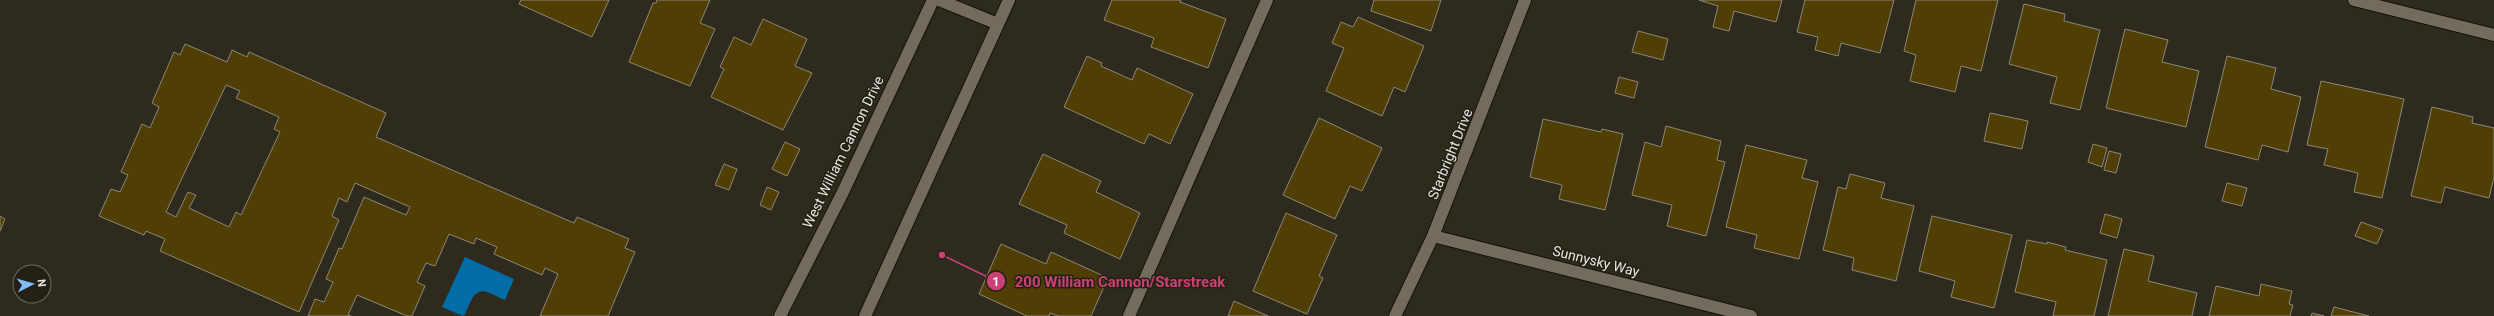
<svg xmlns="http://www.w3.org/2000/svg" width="2494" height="316" viewBox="0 0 2494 316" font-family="Roboto,sans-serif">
<rect width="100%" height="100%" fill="#2e2a1e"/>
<path fill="#006da8" d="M465,257L514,279L505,300C487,292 478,283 469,305C467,309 466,314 463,316L442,307Z"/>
<g fill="#503f04" stroke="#8c8779" fill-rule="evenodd">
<polygon points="521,0 609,0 592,37 519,4"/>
<polygon points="657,0 710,0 700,23 715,29 690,86 629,62 653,3 656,3"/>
<polygon points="1112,0 1181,0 1180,2 1226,19 1208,68 1151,47 1154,38 1104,20"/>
<polygon points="1374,0 1441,0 1431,31 1371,11"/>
<polygon points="1699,0 1782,0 1776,22 1734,11 1729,31 1713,27 1718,6"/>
<polygon points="1805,0 1894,0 1880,53 1841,43 1838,56 1815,50 1818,37 1797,32"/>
<polygon points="1916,0 1998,0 1981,71 1961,66 1955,92 1910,81 1916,55 1904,51"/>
<polygon points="2024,4 2065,14 2064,21 2100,30 2080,110 2050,103 2057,77 2009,64"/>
<polygon points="1358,17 1424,46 1405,92 1394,87 1382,116 1326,91 1344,48 1332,43 1341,22 1353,27"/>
<polygon points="763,19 807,39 795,66 812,73 783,130 711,97 724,69 720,67 734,37 751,45"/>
<polygon points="2125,29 2168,40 2162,62 2199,71 2186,127 2106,108"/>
<polygon points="1638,31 1668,39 1663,60 1632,52"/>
<path d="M185,44L227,62L232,50L247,57L249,52L386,113L376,137L574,223L577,217L629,239L625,248L635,252L608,316H540L558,274L545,268L542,275L494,254L497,247L476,238L474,244L449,234L435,266L426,263L417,282L425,286L412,316H407L357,295L348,315L351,316H308L315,299L324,302L333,282L326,279L339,248L342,249L364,197L406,215L410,207L355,183L347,202L339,198L332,216L339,220L299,312L160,251L165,239L146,231L144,235L99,216L111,189L120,192L128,175L121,172L142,124L150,128L159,107L152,103L174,52L180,55ZM226,85L240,91L236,98L279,117L274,129L280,132L241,215L236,212L229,227L189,208L196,195L188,192L176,217L166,212Z"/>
<polygon points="1087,56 1102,63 1101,66 1132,80 1137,68 1193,94 1170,144 1149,134 1144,144 1064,107"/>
<polygon points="2227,56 2276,68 2271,89 2301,97 2288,152 2262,145 2258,160 2205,147"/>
<polygon points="1619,77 1638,82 1634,98 1615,93"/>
<polygon points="2321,81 2404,99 2382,198 2354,192 2358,173 2324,165 2328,149 2307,145"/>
<polygon points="2432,107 2473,117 2472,123 2494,128 2494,177 2489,198 2445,187 2441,203 2411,196"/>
<polygon points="1990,113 2028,121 2022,149 1984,141"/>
<polygon points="1319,118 1382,148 1362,191 1350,186 1335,219 1283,195"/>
<polygon points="1543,119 1601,132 1602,129 1623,134 1605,210 1559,199 1562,185 1530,177"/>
<polygon points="1666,126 1721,141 1717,160 1725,162 1706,236 1667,226 1672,205 1632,195 1645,142 1661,147"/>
<polygon points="785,142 800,149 787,176 772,169"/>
<polygon points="2093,144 2107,148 2102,167 2088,162"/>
<polygon points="1746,145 1807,160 1802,178 1818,182 1799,259 1754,248 1757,235 1726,227"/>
<polygon points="2109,151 2121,154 2116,173 2104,170"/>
<polygon points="1043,154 1101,181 1096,192 1140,213 1120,259 1064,233 1067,225 1019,204"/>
<polygon points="724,164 737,169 729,190 715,185"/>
<polygon points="1850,174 1885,183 1881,198 1914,206 1896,281 1852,270 1854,258 1823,250 1838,187 1846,189"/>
<polygon points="2227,183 2247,188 2242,206 2222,201"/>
<polygon points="767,187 779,192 771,210 760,205"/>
<polygon points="1286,213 1337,235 1319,276 1323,278 1307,314 1253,291"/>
<polygon points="2105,214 2122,219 2117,238 2100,233"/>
<polygon points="0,216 5,219 0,231"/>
<polygon points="1932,216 2012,235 1994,308 1951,297 1955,281 1919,271"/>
<polygon points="2361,222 2383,230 2377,244 2355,236"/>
<polygon points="2027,240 2047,244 2047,242 2066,247 2065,250 2107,260 2094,316 2053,316 2056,302 2015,292"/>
<polygon points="1001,244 1046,264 1051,252 1108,278 1091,316 1058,316 1050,313 1049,316 1027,316 979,294"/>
<polygon points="2124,249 2154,256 2148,281 2197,293 2192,316 2108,316"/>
<polygon points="2261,284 2292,291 2289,304 2293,305 2290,316 2209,316 2216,286 2259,296"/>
<polygon points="1234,301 1268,316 1228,316"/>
<polygon points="2334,307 2369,316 2331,316"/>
<polygon points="2312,313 2324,316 2311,316"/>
</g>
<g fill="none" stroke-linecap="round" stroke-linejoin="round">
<g stroke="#161208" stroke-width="14">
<polyline id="lane" points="1129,316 1267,0"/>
</g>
<g stroke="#161208" stroke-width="14">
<g id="street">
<polyline points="939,0 998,24"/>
<polyline points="2354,0 2494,35"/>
<polyline points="1433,236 1751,316"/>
<polyline points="1395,316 1433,236 1525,0"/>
</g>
</g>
<g stroke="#161208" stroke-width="14">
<g id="secondary">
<polyline points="780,316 843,192 933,0"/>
<polyline points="865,316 1009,0"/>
</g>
</g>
<use href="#lane" stroke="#716c5e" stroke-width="12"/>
<use href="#street" stroke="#716c5e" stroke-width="12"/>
<use href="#secondary" stroke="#716c5e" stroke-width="12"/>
</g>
<g text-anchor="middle" stroke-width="3" stroke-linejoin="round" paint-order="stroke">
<g font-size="14" fill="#e9e6df" stroke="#242015">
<text transform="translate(843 152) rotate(-64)" y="5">West William Cannon Drive</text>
<text transform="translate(1450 154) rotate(-68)" y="5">Starbright Drive</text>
<text transform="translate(1596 261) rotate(14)" y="5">Sunnysky Way</text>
</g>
</g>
<path fill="none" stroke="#ca4175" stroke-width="1.5" d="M942 255L996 281"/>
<g fill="#ca4175" stroke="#242015" stroke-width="1.5">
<circle cx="942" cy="255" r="4"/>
<circle cx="996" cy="281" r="10"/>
</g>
<g font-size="12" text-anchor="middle" font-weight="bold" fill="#fff">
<text x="996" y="286">1</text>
</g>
<g font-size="15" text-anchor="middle" font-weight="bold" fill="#ca4175" stroke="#242015" stroke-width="3" stroke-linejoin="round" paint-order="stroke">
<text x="1120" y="287">200 William Cannon/Starstreak</text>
</g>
<g transform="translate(32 284) rotate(84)"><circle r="19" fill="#242015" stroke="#736f66"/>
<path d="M0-3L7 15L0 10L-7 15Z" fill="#83bcfb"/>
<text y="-6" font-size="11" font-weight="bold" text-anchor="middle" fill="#e9e6df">N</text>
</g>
</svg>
